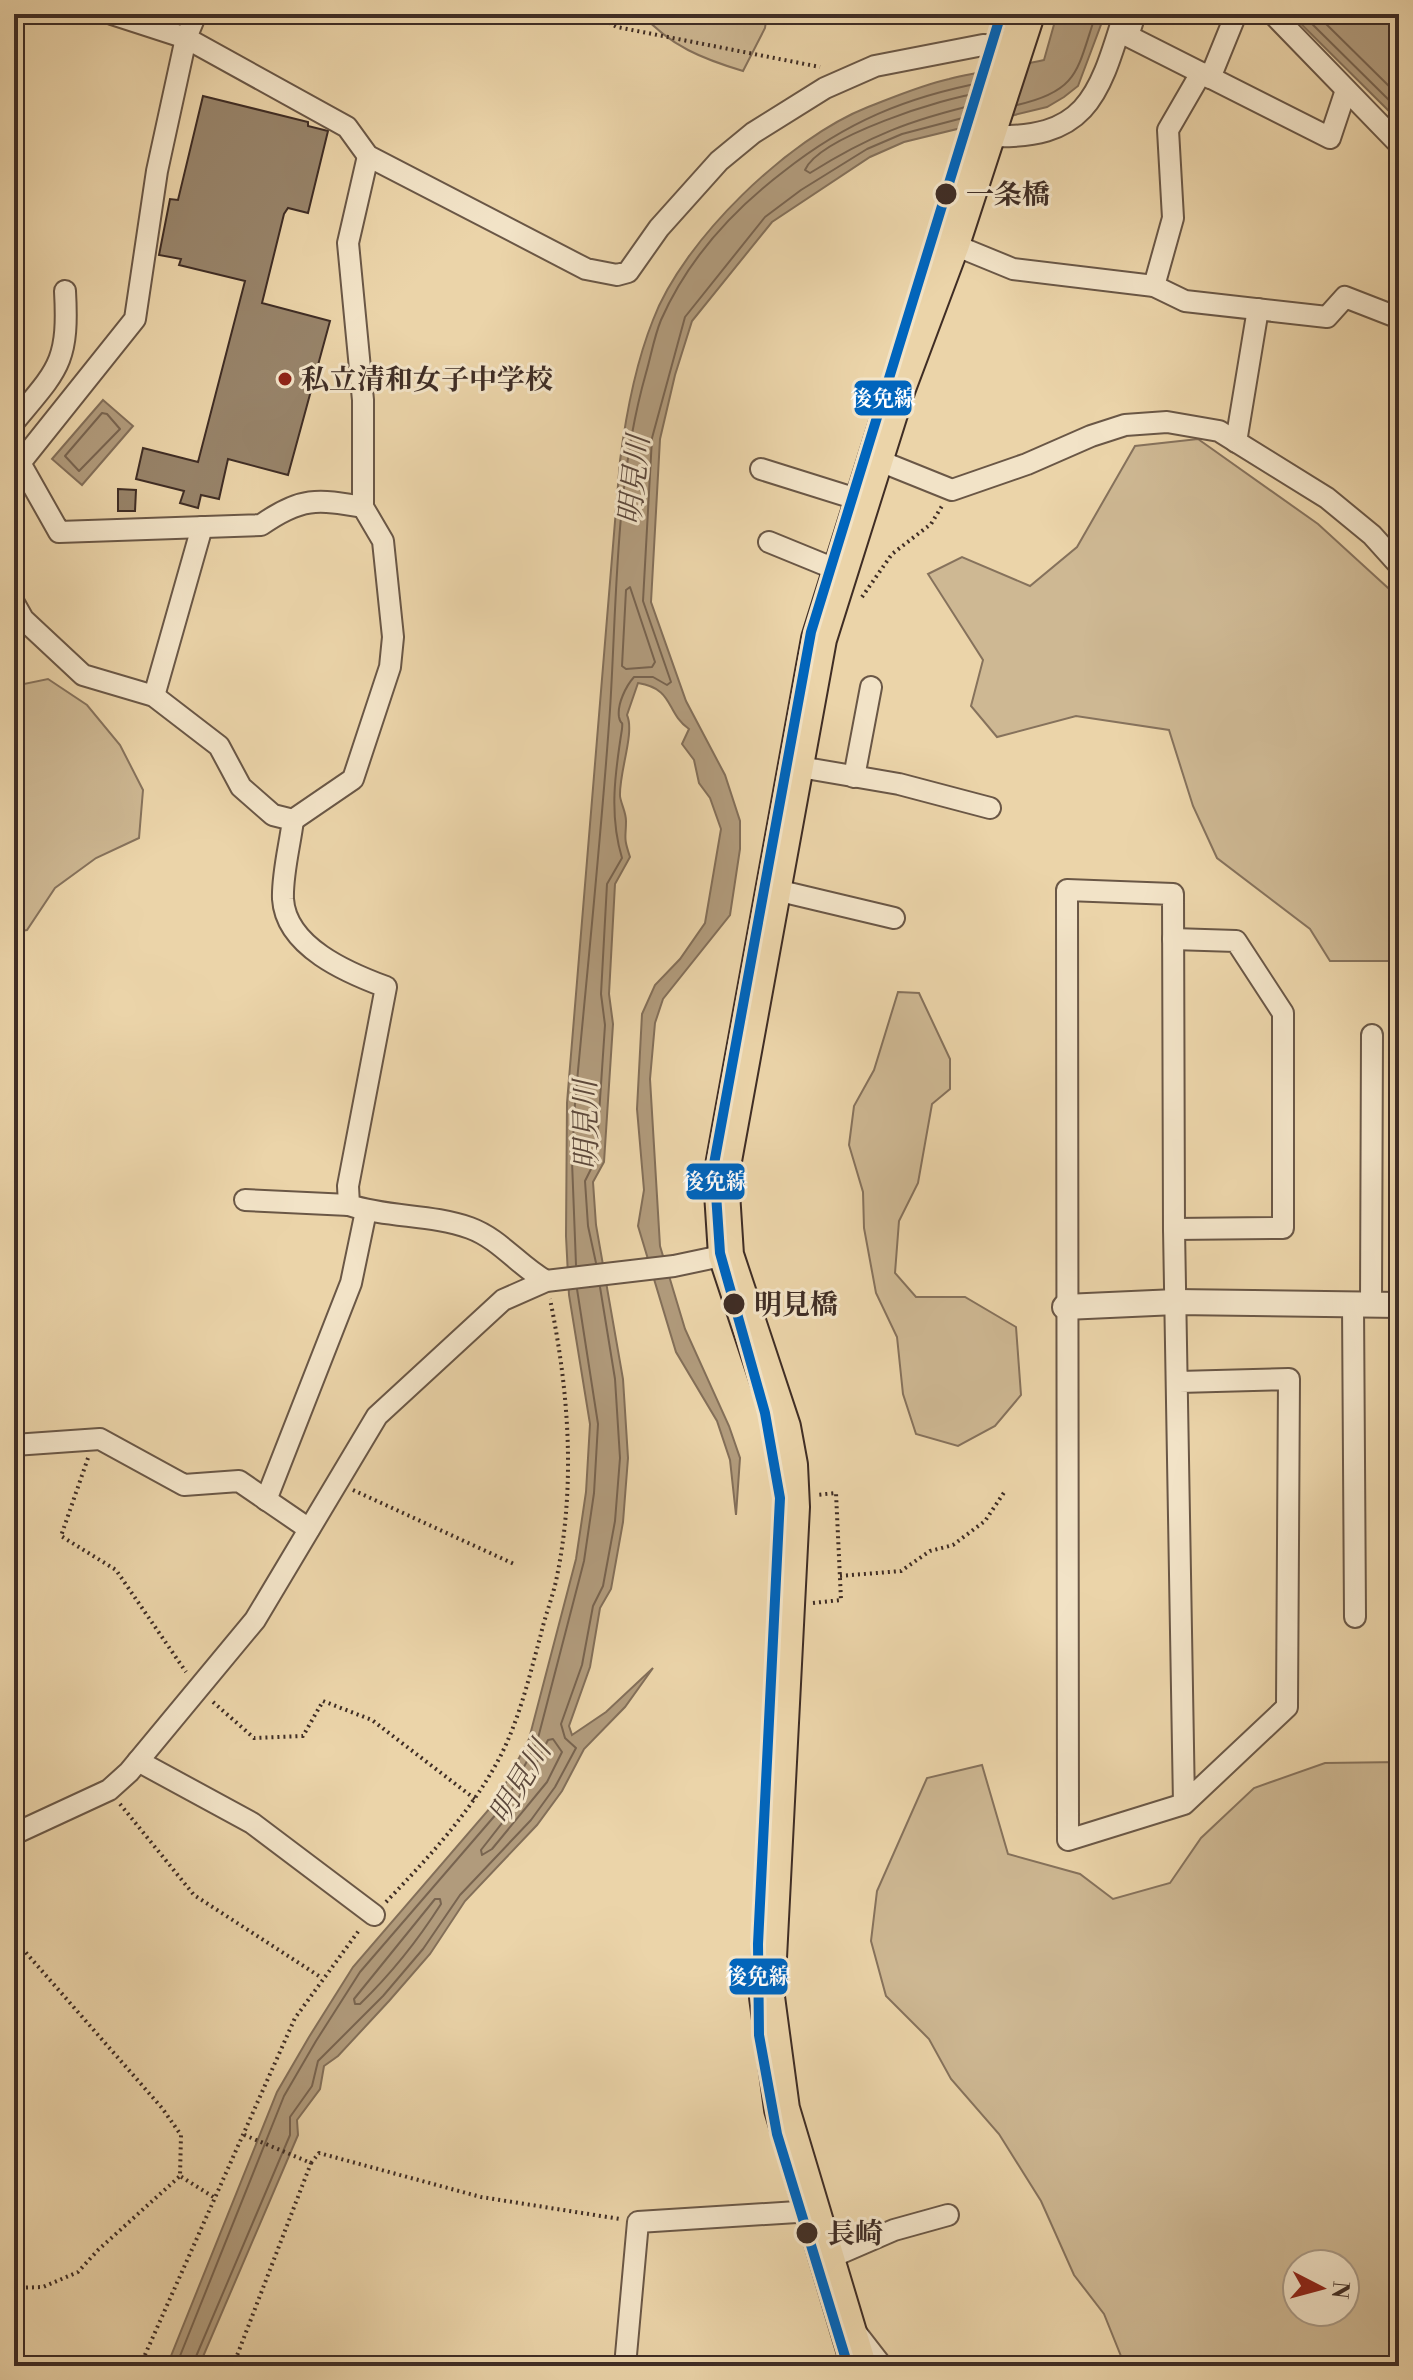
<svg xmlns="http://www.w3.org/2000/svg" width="1413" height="2380" viewBox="0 0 1413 2380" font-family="'Libre Bodoni','Noto Serif JP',serif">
<rect width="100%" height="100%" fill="#ebd4a9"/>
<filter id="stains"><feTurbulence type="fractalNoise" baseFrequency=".0025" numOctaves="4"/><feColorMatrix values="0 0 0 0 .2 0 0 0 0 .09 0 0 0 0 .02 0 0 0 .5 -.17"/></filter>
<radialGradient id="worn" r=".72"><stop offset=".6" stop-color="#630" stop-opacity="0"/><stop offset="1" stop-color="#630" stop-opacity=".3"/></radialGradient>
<g fill="#ceb893" stroke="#86725c" stroke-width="2" fill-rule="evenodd">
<path d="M642,14H767L765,28L743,71C703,59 670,46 642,14Z"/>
<polygon points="1198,439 1318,524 1399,598 1399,961 1330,961 1310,929 1217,858 1193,806 1169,730 1076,716 997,737 971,706 983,660 928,574 962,557 1030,586 1077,547 1135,446"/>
<polygon points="48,679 87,705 120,745 143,790 139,838 96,858 55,888 27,930 14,932 14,686"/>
<polygon points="898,992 919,993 950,1059 950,1089 932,1104 918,1183 899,1221 895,1273 916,1297 965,1297 1016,1327 1021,1395 995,1426 958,1446 916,1434 903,1394 897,1337 876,1293 864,1228 863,1192 849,1145 854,1106 874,1070"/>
<path d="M1399,1762V2203L1390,2209C1389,2249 1403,2289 1399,2328C1398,2340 1391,2353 1386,2364L1125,2366L1104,2314L1074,2275L1041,2201L999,2134L951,2079L929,2039L886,1996L871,1941L877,1891L927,1778L982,1765L1008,1854L1080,1874L1113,1899L1170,1883L1201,1838L1254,1788L1325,1763ZM1345,2264V2312H1297V2264Z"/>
</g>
<g fill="#b19b7c" stroke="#836f59" stroke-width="2">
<path d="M1057,14H1105L1078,86L1064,97L1047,107L904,142L870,157L772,222L692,321L675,375L660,439L651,602L686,701L725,775L740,821V849L730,915L663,999L655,1023L650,1079L660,1246L685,1329L729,1426L740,1458L736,1515L730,1460L717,1421L676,1352L638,1226L644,1190L637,1109L642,1014L655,985L680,959L705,923L721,829L710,798L699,783L694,760L682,744L689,729C665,712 675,689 638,683L627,715C635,733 619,772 620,796C621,804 626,812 626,821C626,839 623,836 630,857L615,884L609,994L613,1024L604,1162L593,1182L596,1225L623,1379L628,1458L623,1522L611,1589L600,1608L590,1667L569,1726L572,1735L606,1712L653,1668L625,1707L584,1749L562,1791L537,1825L465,1901L430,1954L389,2001L338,2056L324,2066L320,2089L297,2120L298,2135L199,2366H167L277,2092L309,2037L353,1967L497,1800L529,1739L576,1559L586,1492L590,1424L569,1295L566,1236L567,1103L620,461C626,414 635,365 653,320C683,240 789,138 868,107C894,97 922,85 949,79C980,71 1012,67 1044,60Z"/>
<polygon points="1291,14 1387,14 1399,26 1399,121"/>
<polygon points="103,400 133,426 82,485 52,459"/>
</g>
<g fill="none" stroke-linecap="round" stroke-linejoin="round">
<g stroke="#786450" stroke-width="2">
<polyline points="1302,14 1399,110"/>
<polyline points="1316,14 1399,96"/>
<path d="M978,104C910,120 869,136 810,173L805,170C819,137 945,97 981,93"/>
<path d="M1017,105C1080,91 1077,69 1096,14"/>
<polygon points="102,413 107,414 120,429 79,471 65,456"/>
<polygon points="630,587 655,662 652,667 626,669 622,666 626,590"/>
<path d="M596,1263L588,1226L585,1181L596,1159L605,1025L601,994L607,884L622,858C609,815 615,773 622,729C623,718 621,727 619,717C617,704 626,686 634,677H653L667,685L671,682L643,601L652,438L685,317L765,217L801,190L867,149L902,134L974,115"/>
<path d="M576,1265L572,1161L575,1103C587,972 601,841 610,710C617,598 615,482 646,373C651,356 654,337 661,320C687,261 732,211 783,172C846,122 906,97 985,82"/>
<polygon points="553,1739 562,1752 547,1782 492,1849 482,1855 481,1850 513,1809 548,1740"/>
<path d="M435,1899H440L441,1904C418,1940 391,1974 360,2004H355L354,1999Z"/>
<polyline points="176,2366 284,2096 316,2041 360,1972 504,1805 537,1742 584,1561 594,1493 598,1424 577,1289"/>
<polyline points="192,2366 290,2135 290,2117 312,2086 318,2061 383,1996 423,1949 460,1895 531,1820 555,1787 576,1748 565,1738 561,1724 582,1665 593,1606 603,1586 615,1521 620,1458 615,1379 600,1287"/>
</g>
</g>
<g fill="#98846a" stroke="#3f2d25" stroke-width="2">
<polygon points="203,96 308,122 308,126 328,131 308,213 288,208 284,214 262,303 330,321 288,475 228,459 219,499 201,495 198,508 180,503 184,491 136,479 143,448 198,462 245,281 179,265 181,259 159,255 170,199 178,200"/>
<polygon points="118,489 136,490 135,511 118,511"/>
</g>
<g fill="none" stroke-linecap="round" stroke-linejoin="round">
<g stroke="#6a5746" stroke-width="24">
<g id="minor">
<polyline points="112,14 186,38 347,127 368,156 586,269 617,275 628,272 659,228 719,161 753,133 825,88 875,66 983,45 1017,46"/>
<path d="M196,14L186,38L157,171L135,319L20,463L59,532L261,525C301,497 317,499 363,507"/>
<polyline points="1135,14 1128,36 1330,138 1346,90"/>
<polyline points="1273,14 1399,144"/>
<polyline points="1210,78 1236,14"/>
<path d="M988,136C1085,140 1098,99 1123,18"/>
<polyline points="952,244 1013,269 1154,286 1185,301 1327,317 1345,297 1399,318"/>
<polyline points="1154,286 1173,218 1168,130 1201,73"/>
<path d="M14,422C58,369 69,363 65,291"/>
<polyline points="1236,442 1258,309"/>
<polyline points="875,459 952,490 1027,464 1091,436 1125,425 1167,422 1219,431 1327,498 1372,535 1399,565"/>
<polyline points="761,469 863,501"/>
<polyline points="769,542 840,571"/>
<path d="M14,603L23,619L83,675L154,696L219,746L241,787L273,815L293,820C290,845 282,874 283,899C286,947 348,973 386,987L348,1186L349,1205C388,1218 431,1214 470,1228C500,1239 519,1266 546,1281"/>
<polyline points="154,696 202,527"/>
<polyline points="794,766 899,784 990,808"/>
<polyline points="854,777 871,687"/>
<polyline points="293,820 353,779 390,667 393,637 383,541 363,507 363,400 348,243 368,156"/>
<polyline points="772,889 894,918"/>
<polyline points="1173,939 1236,941 1283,1013 1283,1228 1174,1229"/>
<polyline points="245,1200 349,1205"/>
<polyline points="1353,1304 1355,1617"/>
<polyline points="1371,1304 1372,1035"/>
<polyline points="1179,1382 1289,1379 1287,1707 1184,1804 1068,1840 1067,890 1173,894 1174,1229 1184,1804"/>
<polyline points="14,1445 100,1439 184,1485 239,1481 309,1529"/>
<polyline points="266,1500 351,1283 366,1211"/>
<polyline points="138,1761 252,1823 374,1915"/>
<polyline points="14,1834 109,1790 129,1772 255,1620 377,1416 503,1300 546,1281 674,1266 726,1255"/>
<polyline points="827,2259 894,2230 948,2215"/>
<polyline points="858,2335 882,2366"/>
<polyline points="625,2366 638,2222 813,2211"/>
</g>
</g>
<g stroke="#6a5746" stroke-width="28">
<polyline id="tertiary" points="1065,1307 1176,1302 1399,1305"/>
</g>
<g stroke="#3f2d25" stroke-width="38">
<polyline id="trunk" points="859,2366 782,2109 767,1997 792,1507 790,1465 783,1427 726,1255 721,1177 819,639 898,388 952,244 1027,14"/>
</g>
<g stroke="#3f2d25" stroke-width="4" stroke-dasharray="2 4" stroke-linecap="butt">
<polyline points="593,14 617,27 820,67"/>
<polyline points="862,597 892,554 931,524 942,506"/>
<polyline points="88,1458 61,1536 116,1570 186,1672"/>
<polyline points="353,1490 514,1564"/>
<polyline points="840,1576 901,1571 930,1551 953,1545 985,1521 1005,1491"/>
<polyline points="813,1603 841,1600 836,1493 816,1495"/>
<polyline points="213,1702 254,1738 303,1736 323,1701 372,1720 475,1799"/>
<polyline points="120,1804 194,1895 322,1978"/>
<path d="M386,1902C429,1857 472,1811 501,1755C520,1717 530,1674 541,1634C545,1616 552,1599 556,1581C576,1487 569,1392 550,1299"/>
<polyline points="14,1939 162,2108 181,2135 180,2176 215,2198"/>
<polyline points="311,2163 319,2153 481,2197 620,2219"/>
<polyline points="14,2288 43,2287 78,2272 98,2250 180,2176"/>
<polyline points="140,2366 295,2018 360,1929"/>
<polyline points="233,2366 311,2163 242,2134"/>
</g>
<use href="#minor" stroke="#f2e3c7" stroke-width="20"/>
<use href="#tertiary" stroke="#f2e3c7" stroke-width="24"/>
<use href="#trunk" stroke="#ebd4a9" stroke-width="34"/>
<g stroke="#f2e3c7" stroke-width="16">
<polyline id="tram-1" points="848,2366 777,2134 759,2035 758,1944 780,1498 765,1413 720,1253 714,1164 811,632 1001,14"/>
</g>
<use href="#tram-1" stroke="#0065bd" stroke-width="10"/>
</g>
<g fill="#3f2d25" stroke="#f2e3c7" stroke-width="3">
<circle cx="946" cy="194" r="12"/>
<circle cx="734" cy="1304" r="12"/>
<circle cx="807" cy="2233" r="12"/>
</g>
<circle fill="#8f2418" stroke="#f2e3c7" stroke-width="3" cx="285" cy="379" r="8"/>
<g text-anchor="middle" stroke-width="6" stroke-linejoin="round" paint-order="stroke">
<g font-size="28" font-weight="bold" fill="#3f2d25" stroke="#f2e3c7" text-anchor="start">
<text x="966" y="204">一条橋</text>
<text x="754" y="1314">明見橋</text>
<text x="827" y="2243">長崎</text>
</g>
<g font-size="28" font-weight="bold" fill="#3f2d25" stroke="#f2e3c7" text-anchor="start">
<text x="301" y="389">私立清和女子中学校</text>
</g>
<g font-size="30" font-style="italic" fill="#5c483b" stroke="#f2e3c7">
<text transform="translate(634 480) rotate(-84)" y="10">明見川</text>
<text transform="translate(586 1125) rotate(-91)" y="10">明見川</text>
<text transform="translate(520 1782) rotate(-59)" y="10">明見川</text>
</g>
</g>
<g stroke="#f2e3c7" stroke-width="3">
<rect x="853" y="379" width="60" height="38" rx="8" fill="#0065bd"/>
<rect x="685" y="1162" width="61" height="39" rx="8" fill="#0065bd"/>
<rect x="728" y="1957" width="61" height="39" rx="8" fill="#0065bd"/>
</g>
<g font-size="22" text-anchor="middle" font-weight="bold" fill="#fff">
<text x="883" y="406">後免線</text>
<text x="715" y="1189">後免線</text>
<text x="758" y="1984">後免線</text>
</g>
<rect width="1413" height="2380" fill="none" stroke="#ebd4a9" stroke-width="48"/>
<rect x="16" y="16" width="1381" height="2348" fill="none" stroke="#3f2d25" stroke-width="4"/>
<rect x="24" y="24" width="1365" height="2332" fill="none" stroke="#3f2d25" stroke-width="2"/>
<g transform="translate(1321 2288) rotate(96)"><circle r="38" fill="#f2e3c7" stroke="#aa9a86" stroke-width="2"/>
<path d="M0-6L14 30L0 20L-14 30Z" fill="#8f2418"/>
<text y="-12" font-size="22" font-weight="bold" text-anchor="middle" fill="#3f2d25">N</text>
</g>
<rect width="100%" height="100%" filter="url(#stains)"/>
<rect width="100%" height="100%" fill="url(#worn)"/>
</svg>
